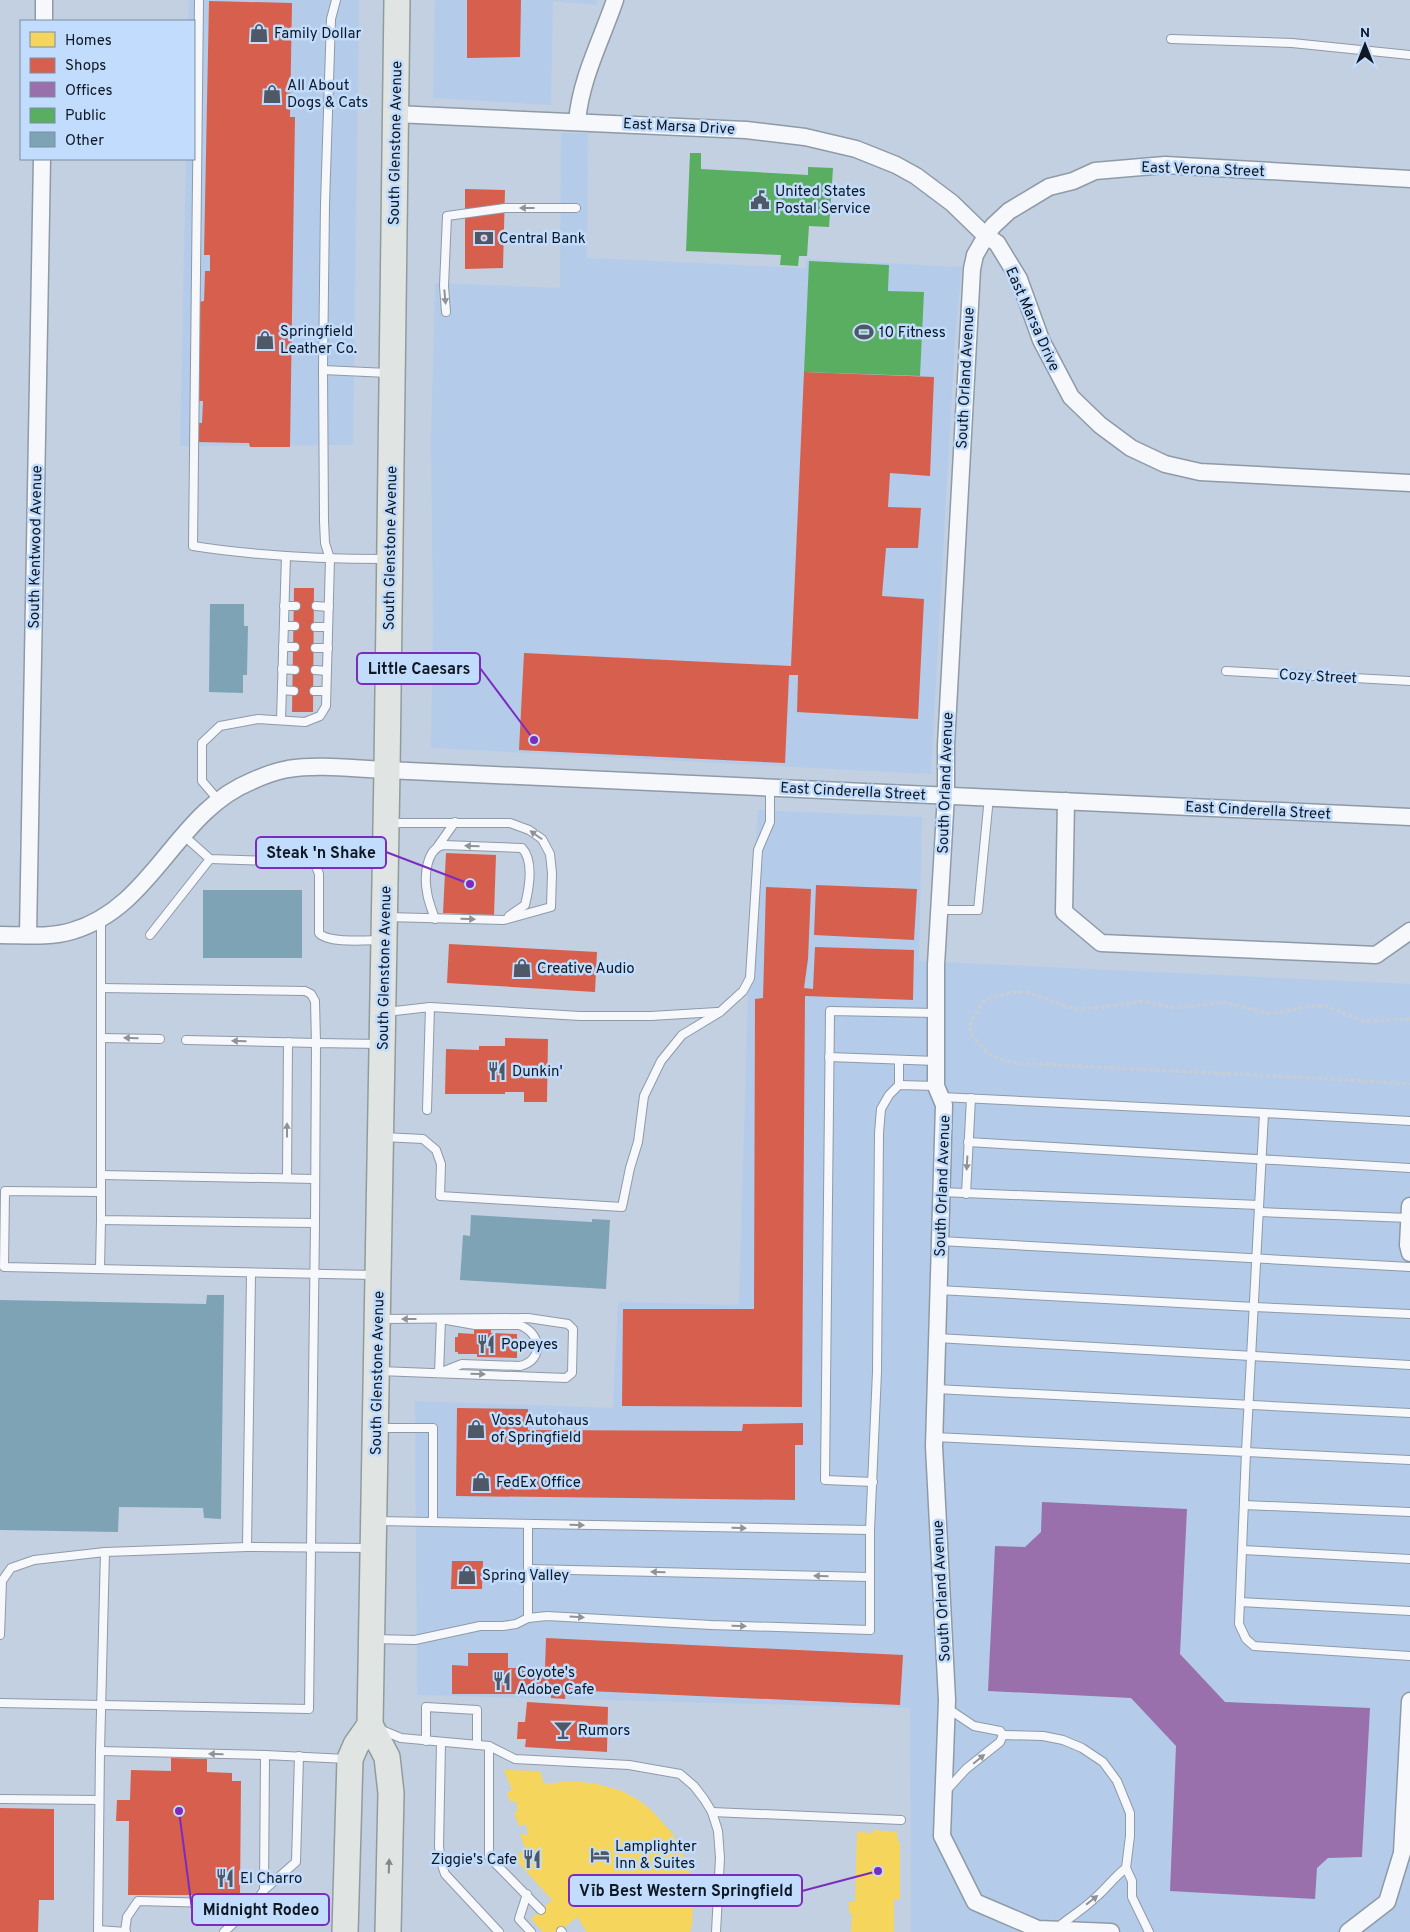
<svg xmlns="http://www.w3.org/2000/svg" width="1410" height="1932" viewBox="0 0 1410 1932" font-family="Overpass,sans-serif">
<rect width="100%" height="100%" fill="#c2d0e2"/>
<g fill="#b4cce9">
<polygon points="189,0 359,0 353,445 180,446 186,159 194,159 194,21 188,21"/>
<polygon points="435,0 598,0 596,5 553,1 551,105 433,98"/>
<polygon points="561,133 588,133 587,258 806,268 806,259 962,267 955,337 931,774 431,748 433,620 431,440 435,283 560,288"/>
<polygon points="758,810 922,817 919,961 1410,984 1410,1932 911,1932 910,1708 417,1695 415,1401 613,1408 618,1302 739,1305 749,958"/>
</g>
<g fill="#f6d55c">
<polygon points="504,1770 540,1771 544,1784 574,1781 597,1784 622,1791 640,1801 652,1811 673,1834 689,1868 693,1905 692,1925 690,1932 587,1932 577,1917 559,1932 543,1932 531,1919 552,1900 514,1858 525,1848 520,1834 528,1835 526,1824 519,1826 514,1812 518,1811 516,1801 510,1802 507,1792 512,1790"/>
<polygon points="873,1830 897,1832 898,1842 900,1842 900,1900 894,1900 894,1932 851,1932 852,1913 849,1913 849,1902 855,1902 857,1832 873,1833"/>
</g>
<g fill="#d6604d">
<polygon points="467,0 521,0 520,57 467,58"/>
<polygon points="209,1 292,3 290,117 295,117 290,447 250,447 249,443 247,443 196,442 196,423 202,423 203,401 197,401 199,302 204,301 205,271 210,271 210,255 204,255"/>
<polygon points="465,189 505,190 503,268 465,269"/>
<polygon points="804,372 934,377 930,476 890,473 888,507 921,508 918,548 886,548 882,596 924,599 918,719 797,712 798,675 789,675 785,763 519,750 524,653 791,666"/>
<polygon points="294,588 314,588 313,712 292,712"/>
<polygon points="446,853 496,855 494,915 443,913"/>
<polygon points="816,885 917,889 914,940 814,935"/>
<polygon points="766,887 811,889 808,959 804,988 813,989 815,947 914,950 913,1000 805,996 802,1407 622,1406 623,1309 754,1309 755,999 763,998"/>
<polygon points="449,944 597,952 595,992 447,983"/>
<polygon points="505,1038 548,1039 547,1102 524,1102 524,1092 505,1092 505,1094 445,1094 446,1049 479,1050 479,1046 505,1046"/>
<polygon points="474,1330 491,1330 491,1333 517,1334 517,1358 477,1357 477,1354 458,1354 458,1352 455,1352 455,1337 458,1337 458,1333 474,1334"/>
<polygon points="457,1408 528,1409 528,1430 742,1431 743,1424 803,1423 803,1445 795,1445 795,1500 456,1496"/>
<polygon points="452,1561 483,1561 482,1589 451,1589"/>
<polygon points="546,1638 903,1655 900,1705 566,1690 565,1699 551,1698 551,1694 452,1694 452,1665 468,1666 468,1653 508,1653 508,1668 545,1668"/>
<polygon points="527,1702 608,1707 607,1752 525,1747 526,1739 517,1739 518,1722 525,1722"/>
<polygon points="171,1758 207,1759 207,1772 232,1773 232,1781 241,1781 240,1895 128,1895 129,1821 116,1821 117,1800 130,1800 131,1770 171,1771"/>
<polygon points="0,1808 54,1809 54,1900 39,1900 38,1932 0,1932"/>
</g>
<polygon fill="#9970ab" points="1042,1502 1187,1509 1180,1654 1225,1702 1370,1708 1362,1857 1328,1858 1317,1868 1315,1899 1170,1891 1176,1746 1131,1698 988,1691 995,1546 1025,1547 1041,1532"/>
<g fill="#5aae61">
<polygon points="690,153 701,153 701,169 808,175 808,167 833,168 829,227 809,226 807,256 799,256 798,266 780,265 781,255 686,251"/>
<polygon points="809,261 889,265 888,291 924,292 920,376 804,372"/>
</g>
<g fill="#7ea3b5">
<polygon points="210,604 244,604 244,626 248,626 247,675 243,675 243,693 209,692"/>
<rect x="203" y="890" width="99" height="68"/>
<polygon points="471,1215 592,1222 592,1219 610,1220 606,1289 460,1280 463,1235 470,1236"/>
<polygon points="207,1295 224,1295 221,1519 204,1518 203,1508 119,1507 118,1532 0,1530 0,1300 206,1304"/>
</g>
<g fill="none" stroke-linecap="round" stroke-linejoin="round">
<g stroke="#8f9aa7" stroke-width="10">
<g id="lane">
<path d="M199,0L193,546C257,556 323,559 387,559"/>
<polyline points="336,0 331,19 325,204 323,370 388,373"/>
<polyline points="1171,39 1292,43 1410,55"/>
<polyline points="446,312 444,286 447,216 505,208 576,208"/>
<polyline points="284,606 296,606"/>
<polyline points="316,606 329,607"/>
<polyline points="284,626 295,626"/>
<polyline points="315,627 328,627"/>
<polyline points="283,647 295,647"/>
<polyline points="315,648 328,648"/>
<polyline points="282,669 295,670"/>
<polyline points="315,670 327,671"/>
<polyline points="1226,671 1410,681"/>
<polyline points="282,690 294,691"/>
<polyline points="314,691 326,691"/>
<polyline points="281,720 286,556"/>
<polyline points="219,801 202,781 202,743 220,726 258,719 305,722 320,716 326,706 330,559 325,543 324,521 323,370"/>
<path d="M183,835L210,859L309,862L315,864L319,874V933C328,944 368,940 382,940"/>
<polyline points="438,846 455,822"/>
<polyline points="939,910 978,910 989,797"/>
<polyline points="386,917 504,920 551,907 552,873 550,854 542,839 529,830 510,823 389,823"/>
<polyline points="101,918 101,1220 315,1223 316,1043 380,1044"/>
<path d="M435,919C432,910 428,901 427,892C424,877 426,848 444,845L522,848C534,861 529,889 525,905L509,916"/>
<polyline points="150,935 210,859"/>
<polyline points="101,988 305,991 311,994 315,1001 316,1043 186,1040"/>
<polyline points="430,1007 580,1016 651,1016 717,1012"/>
<polyline points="386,1012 430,1007 427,1110"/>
<polyline points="101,1038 160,1039"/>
<polyline points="829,1057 936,1061"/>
<polyline points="899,1085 899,1060"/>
<polyline points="941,1097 1264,1113"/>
<polyline points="1410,1121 1264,1113 1246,1452 1410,1460"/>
<polyline points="383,1137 423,1139 436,1150 441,1164 440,1196 622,1207 630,1168 638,1142 644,1096 661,1061 682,1035 720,1012 743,991 750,978 758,850 770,822 770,787"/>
<polyline points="968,1142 1410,1168"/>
<polyline points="101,1175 315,1179"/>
<polyline points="287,1178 288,1042"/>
<polyline points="101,1192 5,1191 4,1267 374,1275"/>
<polyline points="941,1192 1259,1205"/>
<polyline points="966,1194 971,1098"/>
<polyline points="1259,1212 1409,1218"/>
<polyline points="940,1241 1410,1267"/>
<polyline points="100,1269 101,1220"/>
<polyline points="938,1290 1254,1307 1410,1314"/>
<path d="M441,1319L475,1325H519C541,1332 545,1360 520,1366L462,1364L439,1373Z"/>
<polyline points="937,1338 1410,1365"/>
<polyline points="379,1371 566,1378 572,1373 573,1329 568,1324 528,1318 381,1319"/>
<polyline points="936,1389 1410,1413"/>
<polyline points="378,1428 433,1428 433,1522"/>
<polyline points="934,1437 1246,1452 1239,1624 1246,1639 1254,1646 1410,1656"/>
<polyline points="873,1482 825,1480 830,1011 936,1013"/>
<polyline points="1244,1505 1410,1512"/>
<polyline points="377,1521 870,1530"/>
<polyline points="528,1524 528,1618"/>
<polyline points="247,1547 251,1273"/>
<polyline points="1242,1550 1410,1559"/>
<polyline points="528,1569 869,1577"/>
<polyline points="1240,1602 1410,1611"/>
<polyline points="0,1635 2,1581 11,1568 34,1560 105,1552"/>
<polyline points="374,1639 415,1640 480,1626 503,1626 516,1624 528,1618 547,1616 711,1625 870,1630 870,1530 877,1372 879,1133 881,1109 889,1095 899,1085 936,1086"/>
<polyline points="0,1703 309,1709 315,1223"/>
<polyline points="379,1729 401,1738 489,1746 515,1759 629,1765 680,1774 694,1786 704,1799 712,1812 718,1831 720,1858 716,1932"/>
<polyline points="1003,1735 1043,1736 1063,1740 1082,1748 1103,1762 1117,1781 1130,1813 1130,1836 1126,1868 1132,1881 1132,1897 1149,1932"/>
<polyline points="426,1741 426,1707 477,1710 477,1745"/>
<polyline points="441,1742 439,1846 441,1862 445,1874 499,1932"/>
<polyline points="489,1746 489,1857 541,1910"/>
<polyline points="100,1751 265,1755"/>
<polyline points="945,1792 966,1769 1000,1742 1003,1735 1000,1731 974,1726 947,1708"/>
<polyline points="0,1799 99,1800"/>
<polyline points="712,1812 901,1820"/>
<polyline points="264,1890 296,1862 299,1756"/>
<polyline points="527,1894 519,1919 531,1932"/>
<path d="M1058,1927C1070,1917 1084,1909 1095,1898C1106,1889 1114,1877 1126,1868"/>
<polyline points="98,1930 126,1932"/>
<polyline points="125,1931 127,1917 138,1901 212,1903 240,1917"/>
<polyline points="561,1931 562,1932"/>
<polyline points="98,1932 100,1751 105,1552 247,1547 369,1548"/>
<polyline points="224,1932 256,1902 264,1890 265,1755 347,1759"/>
</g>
</g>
<g stroke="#8f9aa7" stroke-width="19">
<g id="street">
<polyline points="44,21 44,0"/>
<polyline points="395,114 746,130 805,137 856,149 896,165 916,176 952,203 986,236 997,243 1019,279 1041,340 1071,397 1100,425 1131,448 1165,464 1200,472 1410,483"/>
<path d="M577,121C581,78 601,41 615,0"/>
<polyline points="1066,801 1064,912 1101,943 1376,955 1410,931"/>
<path d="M0,935C24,935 49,938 72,931C154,907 175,812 252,781C263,776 277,771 288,769C320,764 355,769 387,770L1410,817"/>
<polyline points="28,935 42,159"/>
<polyline points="1410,1206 1408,1245 1410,1253"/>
<polyline points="1111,1932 1038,1929 975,1902 942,1836 947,1700 934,1446 944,1105 936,1086 936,965 946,795 946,745 972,269 975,255 986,236 993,226 1009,211 1049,187 1073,181 1095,171 1165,165 1410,179"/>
<polyline points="1348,1932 1387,1902 1402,1853 1410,1701"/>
</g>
</g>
<g stroke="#909c9c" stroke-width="28">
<g id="primary">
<polyline points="345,1932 350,1759 356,1745 370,1725"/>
<polyline points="388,1932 391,1793 387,1757 370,1725 387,770 397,0"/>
</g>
</g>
<polyline stroke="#c9cdd3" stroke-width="3" stroke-dasharray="4 2.5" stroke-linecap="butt" points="1410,1019 1363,1021 1326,1006 1310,1006 1281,1012 1266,1013 1222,1002 1185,1007 1170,1007 1142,1001 1105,1007 1075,1009 1026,992 1015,992 992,997 984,1001 971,1021 970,1032 979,1044 989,1054 1002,1060 1016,1063 1294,1077 1410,1084"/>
<use href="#lane" stroke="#f6f8fb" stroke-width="8"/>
<use href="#street" stroke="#f6f8fb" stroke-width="16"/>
<use href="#primary" stroke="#e0e4e2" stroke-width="25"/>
</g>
<defs><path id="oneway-solid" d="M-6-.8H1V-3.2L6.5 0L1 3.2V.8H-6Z" transform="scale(1.25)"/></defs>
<g fill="#8e939a">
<use href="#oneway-solid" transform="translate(527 208) rotate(-180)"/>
<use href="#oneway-solid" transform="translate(445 297) rotate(85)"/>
<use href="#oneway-solid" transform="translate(536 835) rotate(-145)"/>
<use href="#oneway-solid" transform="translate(472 846) rotate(-178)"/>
<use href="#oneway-solid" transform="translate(468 919) rotate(1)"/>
<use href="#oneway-solid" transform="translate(131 1038) rotate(-179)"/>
<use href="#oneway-solid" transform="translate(239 1041) rotate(-179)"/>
<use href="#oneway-solid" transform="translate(287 1130) rotate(-90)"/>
<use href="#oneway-solid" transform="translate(967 1163) rotate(93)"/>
<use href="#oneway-solid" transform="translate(409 1319) rotate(180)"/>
<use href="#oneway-solid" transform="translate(478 1374) rotate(2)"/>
<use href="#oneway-solid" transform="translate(577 1525) rotate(1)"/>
<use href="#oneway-solid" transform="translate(739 1528) rotate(1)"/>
<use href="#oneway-solid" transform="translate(658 1572) rotate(-179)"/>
<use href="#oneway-solid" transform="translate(821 1576) rotate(-179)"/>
<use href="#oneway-solid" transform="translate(577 1617) rotate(3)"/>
<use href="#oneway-solid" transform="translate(739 1626) rotate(2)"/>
<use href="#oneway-solid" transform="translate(216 1754) rotate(-179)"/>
<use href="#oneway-solid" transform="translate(979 1759) rotate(-39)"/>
<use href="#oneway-solid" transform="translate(1092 1900) rotate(-38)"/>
</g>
<use fill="#82888c" href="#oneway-solid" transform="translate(389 1866) rotate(-88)"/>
<defs>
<g id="shop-bare" transform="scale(1.5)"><path d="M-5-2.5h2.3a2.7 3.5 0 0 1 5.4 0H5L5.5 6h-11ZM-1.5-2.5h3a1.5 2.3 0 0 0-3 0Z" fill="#4e5866" stroke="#c1dcfc" stroke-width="2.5" paint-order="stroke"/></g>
<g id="civic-bare" transform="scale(1.5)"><path d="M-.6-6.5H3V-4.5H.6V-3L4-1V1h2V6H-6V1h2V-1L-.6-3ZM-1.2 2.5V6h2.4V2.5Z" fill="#4e5866" stroke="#c1dcfc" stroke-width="2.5" paint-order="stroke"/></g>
<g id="bank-bare" transform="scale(1.5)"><path d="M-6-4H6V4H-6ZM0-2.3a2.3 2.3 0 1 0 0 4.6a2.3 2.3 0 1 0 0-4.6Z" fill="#4e5866" stroke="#c1dcfc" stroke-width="2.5" paint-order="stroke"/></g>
<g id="stadium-bare" transform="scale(1.5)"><path d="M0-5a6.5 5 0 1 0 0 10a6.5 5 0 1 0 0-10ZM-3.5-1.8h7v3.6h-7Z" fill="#4e5866" stroke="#c1dcfc" stroke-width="2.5" paint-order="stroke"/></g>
<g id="restaurant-bare" transform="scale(1.5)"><path d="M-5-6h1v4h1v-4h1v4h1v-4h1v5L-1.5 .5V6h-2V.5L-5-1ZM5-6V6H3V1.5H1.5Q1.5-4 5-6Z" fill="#4e5866" stroke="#c1dcfc" stroke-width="2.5" paint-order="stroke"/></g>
<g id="bar-bare" transform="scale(1.5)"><path d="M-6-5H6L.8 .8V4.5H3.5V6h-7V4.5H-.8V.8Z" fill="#4e5866" stroke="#c1dcfc" stroke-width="2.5" paint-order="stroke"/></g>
<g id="hotel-bare" transform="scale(1.5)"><path d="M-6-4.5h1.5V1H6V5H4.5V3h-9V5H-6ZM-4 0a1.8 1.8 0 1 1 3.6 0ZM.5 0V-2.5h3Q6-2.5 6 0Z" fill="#4e5866" stroke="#c1dcfc" stroke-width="2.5" paint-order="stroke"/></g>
</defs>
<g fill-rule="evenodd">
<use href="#shop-bare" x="259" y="33"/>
<use href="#shop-bare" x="272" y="94"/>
<use href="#civic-bare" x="760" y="200"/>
<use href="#bank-bare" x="484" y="238"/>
<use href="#stadium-bare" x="864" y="332"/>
<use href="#shop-bare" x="265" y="340"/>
<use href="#shop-bare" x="522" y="968"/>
<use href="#restaurant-bare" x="497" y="1071"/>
<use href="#restaurant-bare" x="486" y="1344"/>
<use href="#shop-bare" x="476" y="1429"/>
<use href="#shop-bare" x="481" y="1482"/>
<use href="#shop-bare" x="467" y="1575"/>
<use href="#restaurant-bare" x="502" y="1681"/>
<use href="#bar-bare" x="563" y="1730"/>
<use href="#hotel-bare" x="600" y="1855"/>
<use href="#restaurant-bare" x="532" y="1859"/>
<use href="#restaurant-bare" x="225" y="1878"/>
</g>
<g text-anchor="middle" stroke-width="5" stroke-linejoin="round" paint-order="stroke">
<g font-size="15" fill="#0f1823" stroke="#c1dcfc" text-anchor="start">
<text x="274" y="38">Family Dollar</text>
<text x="287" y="90">All About<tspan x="287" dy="17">Dogs &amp; Cats</tspan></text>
<text x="775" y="196">United States<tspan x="775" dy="17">Postal Service</tspan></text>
<text x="499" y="243">Central Bank</text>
<text x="280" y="336">Springfield<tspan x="280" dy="17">Leather Co.</tspan></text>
<text x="879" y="337">10 Fitness</text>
<text x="537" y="973">Creative Audio</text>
<text x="512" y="1076">Dunkin'</text>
<text x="501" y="1349">Popeyes</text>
<text x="491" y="1425">Voss Autohaus<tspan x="491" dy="17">of Springfield</tspan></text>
<text x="496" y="1487">FedEx Office</text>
<text x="482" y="1580">Spring Valley</text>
<text x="517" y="1677">Coyote's<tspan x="517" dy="17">Adobe Cafe</tspan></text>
<text x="578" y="1735">Rumors</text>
<text x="615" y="1851">Lamplighter<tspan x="615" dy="17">Inn &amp; Suites</tspan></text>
<text x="517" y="1864" text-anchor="end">Ziggie's Cafe</text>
<text x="240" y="1883">El Charro</text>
</g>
<g font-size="15" fill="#0f1823" stroke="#c1dcfc">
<text transform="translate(679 126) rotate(3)" y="5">East Marsa Drive</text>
<text transform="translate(395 143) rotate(-89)" y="5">South Glenstone Avenue</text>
<text transform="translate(1203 169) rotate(2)" y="5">East Verona Street</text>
<text transform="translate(1033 319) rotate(66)" y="5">East Marsa Drive</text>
<text transform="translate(965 378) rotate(-87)" y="5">South Orland Avenue</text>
<text transform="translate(35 547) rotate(-89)" y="5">South Kentwood Avenue</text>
<text transform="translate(390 548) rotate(-89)" y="5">South Glenstone Avenue</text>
<text transform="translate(1318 676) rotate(3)" y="5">Cozy Street</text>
<text transform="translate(945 783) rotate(-88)" y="5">South Orland Avenue</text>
<text transform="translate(853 791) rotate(3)" y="5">East Cinderella Street</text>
<text transform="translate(1258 810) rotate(3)" y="5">East Cinderella Street</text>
<text transform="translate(384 968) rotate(-89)" y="5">South Glenstone Avenue</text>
<text transform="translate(942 1186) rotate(-88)" y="5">South Orland Avenue</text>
<text transform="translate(377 1373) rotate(-89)" y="5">South Glenstone Avenue</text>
<text transform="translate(941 1591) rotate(-93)" y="5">South Orland Avenue</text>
</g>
</g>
<path fill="none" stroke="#7b2cbf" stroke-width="2" d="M534 740L480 668M470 884L386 852M878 1871L802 1891M179 1811L192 1909"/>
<g fill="#7b2cbf" stroke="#c1dcfc" stroke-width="2">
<circle cx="534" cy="740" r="5"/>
<circle cx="470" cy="884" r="5"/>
<circle cx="878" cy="1871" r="5"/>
<circle cx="179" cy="1811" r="5"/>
</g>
<g fill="#c1dcfc" stroke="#7b2cbf" stroke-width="2">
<rect x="357" y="653" width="123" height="31" rx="5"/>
<rect x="256" y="837" width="130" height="31" rx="5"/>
<rect x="569" y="1875" width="233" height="31" rx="5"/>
<rect x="192" y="1894" width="137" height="31" rx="5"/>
</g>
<g font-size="16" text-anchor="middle" font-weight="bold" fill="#0f1823">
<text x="419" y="674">Little Caesars</text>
<text x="321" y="858">Steak 'n Shake</text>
<text x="686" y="1896">Vīb Best Western Springfield</text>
<text x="261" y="1915">Midnight Rodeo</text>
</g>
<rect x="20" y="20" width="175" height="140" fill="#c1dcfc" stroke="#7a8ea5"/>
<rect x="30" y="32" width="25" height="15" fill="#f6d55c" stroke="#7a8ea5"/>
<text x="65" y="45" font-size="15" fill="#0f1823">Homes</text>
<rect x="30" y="58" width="25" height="15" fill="#d6604d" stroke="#7a8ea5"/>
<text x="65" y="70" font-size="15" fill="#0f1823">Shops</text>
<rect x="30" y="82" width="25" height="15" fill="#9970ab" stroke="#7a8ea5"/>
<text x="65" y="95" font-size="15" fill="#0f1823">Offices</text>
<rect x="30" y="108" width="25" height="15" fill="#5aae61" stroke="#7a8ea5"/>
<text x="65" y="120" font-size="15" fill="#0f1823">Public</text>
<rect x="30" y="132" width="25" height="15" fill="#7ea3b5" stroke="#7a8ea5"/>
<text x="65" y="145" font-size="15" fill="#0f1823">Other</text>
<g transform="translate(1365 45)" stroke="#c1dcfc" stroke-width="4" paint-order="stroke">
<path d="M0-4L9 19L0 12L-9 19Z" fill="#0f1823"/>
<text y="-8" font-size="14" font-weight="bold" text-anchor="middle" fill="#0f1823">N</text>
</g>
</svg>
